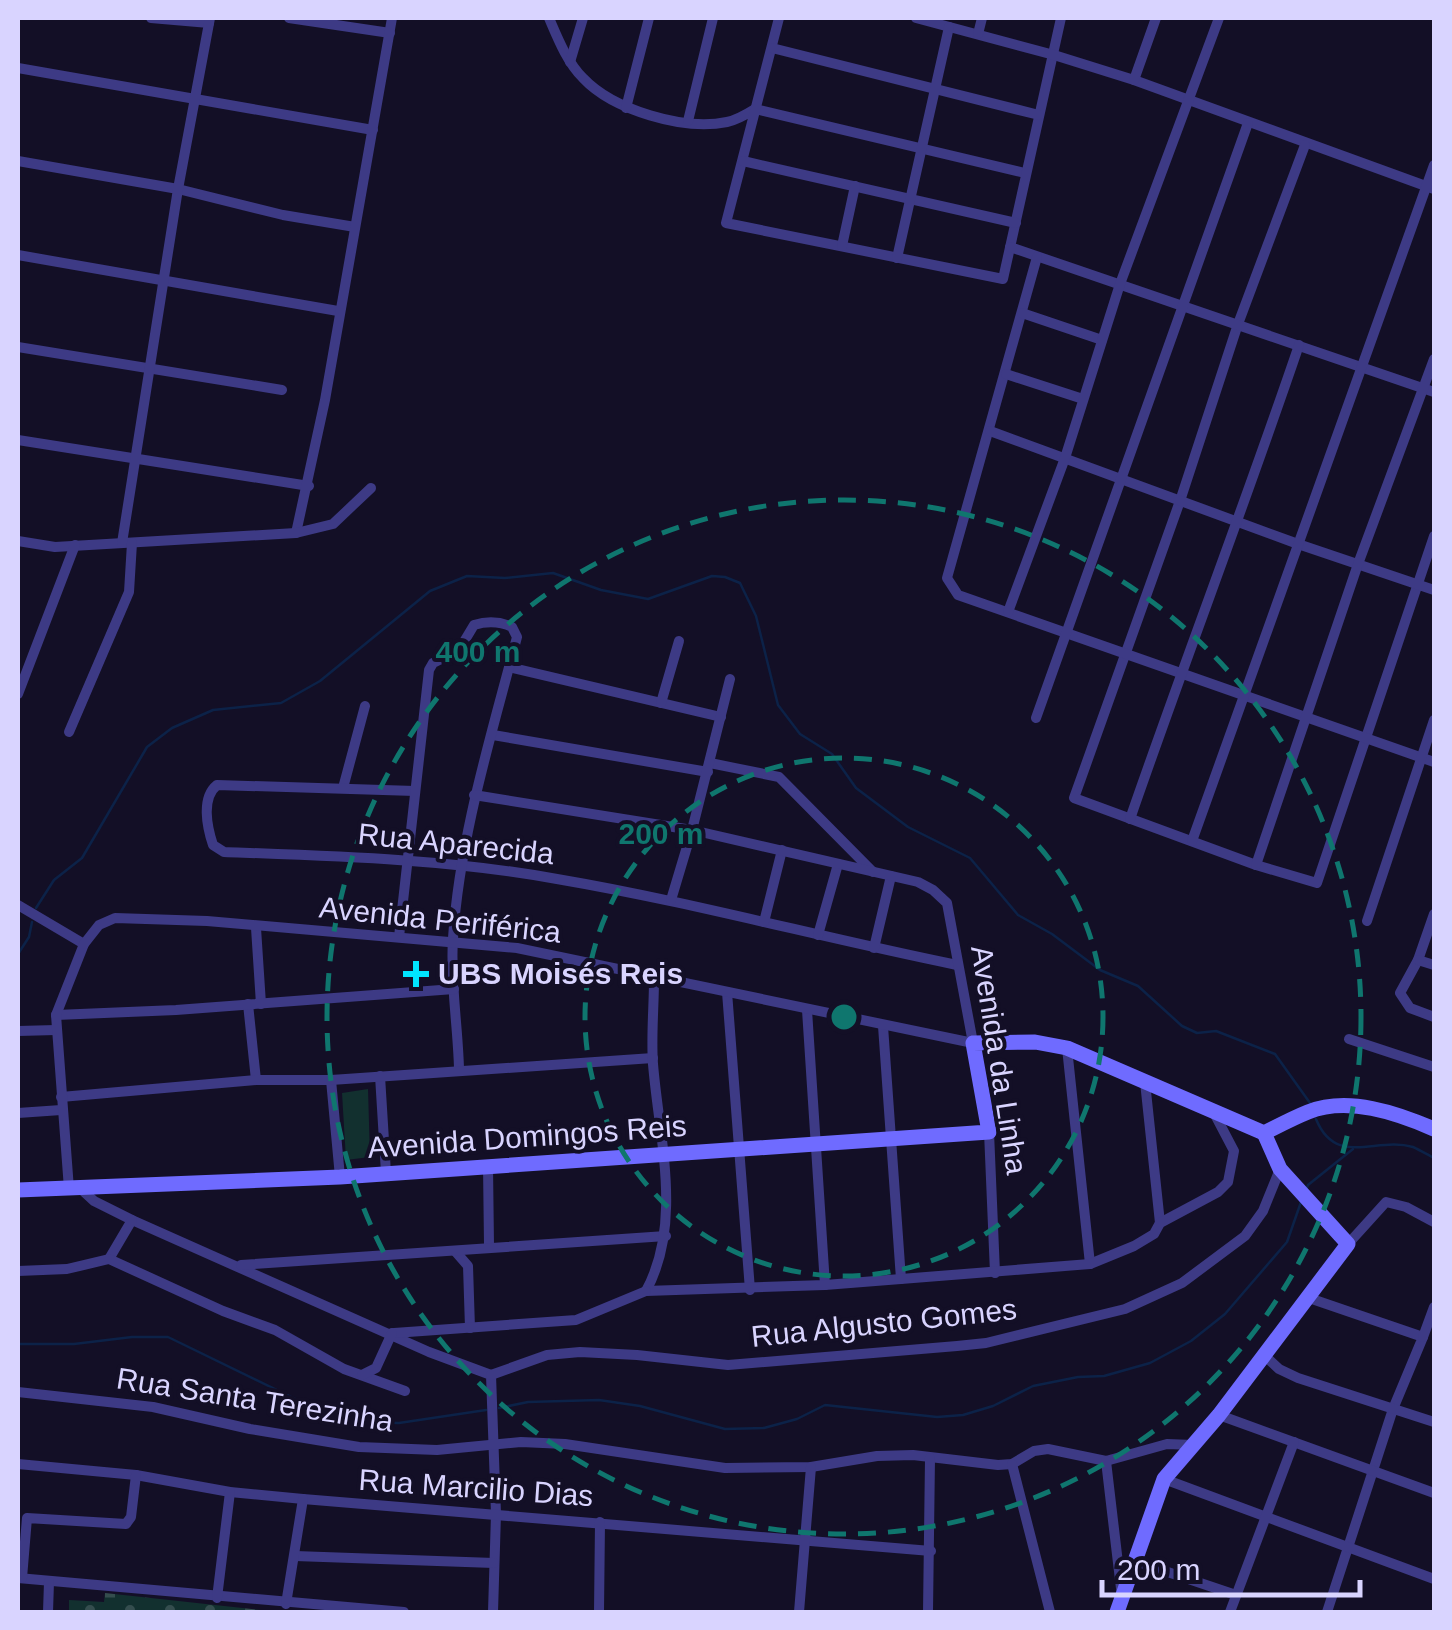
<svg xmlns="http://www.w3.org/2000/svg" width="1452" height="1630" viewBox="0 0 1452 1630" font-family="Helvetica,sans-serif">
<defs>
<pattern id="cemetery-stones" width="16" height="16" patternUnits="userSpaceOnUse" patternTransform="scale(2.5)"><rect width="16" height="16" fill="#12302f"/><path d="M2 7V4a2 2 0 0 1 4 0v3zM10 15v-3a2 2 0 0 1 4 0v3z" fill="#344d4e"/></pattern>
</defs>
<rect width="100%" height="100%" fill="#130f26"/>
<polygon fill="url(#cemetery-stones)" points="105,1593 278,1612 69,1612 69,1600 104,1602"/>
<polygon fill="#12302f" points="368,1089 370,1157 346,1160 342,1093"/>
<g fill="none" stroke-linecap="round" stroke-linejoin="round">
<g stroke="#0c2248" stroke-width="2.5">
<polyline points="36,908 54,880 82,858 147,747 172,728 213,710 281,703 320,681 430,591 467,576 505,578 553,573 601,590 648,599 712,576 725,577 740,583 756,616 778,705 800,734 832,754 856,788 908,827 970,858 1018,915 1052,934 1100,970 1138,986 1182,1026 1197,1033 1216,1031 1275,1054 1310,1103"/>
<polyline points="18,954 29,937 32,922"/>
<path d="M1316,1119C1336,1168 1376,1136 1413,1147C1420,1150 1428,1155 1434,1158"/>
<polyline points="1306,1190 1308,1185 1353,1149"/>
<polyline points="18,1344 74,1344 132,1337 168,1337 318,1410 366,1422 399,1423 486,1410"/>
<polyline points="499,1408 528,1402 599,1400 640,1406 725,1429 764,1428 797,1419 825,1405 937,1417 963,1415 993,1406 1033,1386 1078,1377 1104,1376 1150,1363 1191,1341 1225,1314 1287,1242 1301,1202"/>
</g>
<g stroke="#3d3a85" stroke-width="10">
<polyline points="151,18 209,23"/>
<polyline points="289,18 390,33"/>
<path d="M549,18C558,39 567,62 583,78C613,110 684,131 727,122C737,120 747,114 755,109L1025,173"/>
<polyline points="779,18 726,223 1003,279 1061,18"/>
<polyline points="916,18 1054,55 1134,80 1434,189"/>
<polyline points="978,34 982,18"/>
<polyline points="772,48 1039,115"/>
<polyline points="570,62 583,18"/>
<polyline points="18,68 373,130"/>
<polyline points="1134,80 1156,18"/>
<polyline points="626,108 649,18"/>
<polyline points="688,121 713,18"/>
<polyline points="1305,145 1238,324 1180,501 1074,798 1256,865 1317,883 1434,536"/>
<polyline points="18,161 178,189 283,215 355,227"/>
<polyline points="743,161 1016,223"/>
<polyline points="842,246 855,186"/>
<polyline points="1010,247 1434,392"/>
<polyline points="18,255 338,311"/>
<polyline points="1037,257 947,578 958,595 1434,762"/>
<polyline points="897,258 949,27"/>
<polyline points="1022,313 1102,340"/>
<polyline points="18,347 282,390"/>
<polyline points="1006,374 1083,399"/>
<polyline points="990,431 1298,544 1434,590"/>
<polyline points="18,440 309,486"/>
<polyline points="296,533 325,400 392,18"/>
<polyline points="18,541 55,547 296,533 333,524 371,488"/>
<polyline points="122,543 178,189 210,18"/>
<polyline points="1008,612 1065,458 1120,284 1219,18"/>
<polyline points="509,667 721,717"/>
<polyline points="18,694 75,545"/>
<polyline points="661,703 679,641"/>
<polyline points="1036,718 1248,123"/>
<polyline points="69,732 129,592 132,543"/>
<polyline points="493,735 708,772"/>
<polyline points="710,763 779,777 873,872"/>
<polyline points="343,788 365,706"/>
<path d="M415,791L217,785C201,798 207,827 213,845L224,852C335,856 448,859 557,879C692,902 823,938 957,965"/>
<path d="M1130,819C1185,660 1245,504 1299,345"/>
<polyline points="1192,841 1434,165"/>
<polyline points="1256,865 1358,564 1434,359"/>
<polyline points="671,900 692,830 730,679"/>
<polyline points="18,905 84,944"/>
<polyline points="1434,914 1418,960 1400,993 1410,1008 1434,1017"/>
<polyline points="1367,921 1434,720"/>
<polyline points="764,922 782,850"/>
<polyline points="256,928 261,1004"/>
<polyline points="818,935 838,864"/>
<path d="M399,937L429,670L433,663L459,650L474,625C487,621 499,621 512,627L517,637C491,737 460,835 453,938C450,982 458,1026 459,1069"/>
<polyline points="874,948 891,876"/>
<polyline points="1418,960 1434,965"/>
<polyline points="727,992 750,1290"/>
<polyline points="248,1004 256,1080"/>
<polyline points="807,1010 825,1285"/>
<polyline points="56,1015 176,1010 454,989"/>
<polyline points="883,1026 901,1279"/>
<polyline points="18,1031 56,1030"/>
<polyline points="1349,1039 1434,1067"/>
<polyline points="1067,1048 1090,1264"/>
<polyline points="380,1076 386,1173"/>
<polyline points="331,1080 340,1177"/>
<polyline points="1145,1082 1160,1223"/>
<polyline points="61,1097 256,1080 331,1080 653,1058"/>
<polyline points="18,1113 61,1110"/>
<polyline points="989,1132 995,1273"/>
<polyline points="488,1166 489,1245"/>
<polyline points="69,1189 56,1015 84,944 99,925 115,918 207,921 517,948 973,1043 947,903 933,890 918,882 692,830 474,795"/>
<polyline points="81,1189 94,1201 132,1220 429,1352 491,1375 496,1514 493,1612"/>
<polyline points="1348,1244 1386,1202 1406,1207 1434,1222"/>
<polyline points="455,1251 468,1266 470,1328"/>
<polyline points="109,1259 132,1220"/>
<polyline points="241,1265 666,1236"/>
<polyline points="18,1271 67,1269 109,1259 223,1311 275,1330 344,1369 405,1391"/>
<polyline points="646,1291 825,1285 1090,1264 1134,1246 1154,1234 1160,1223 1218,1192 1228,1182 1234,1151 1213,1111"/>
<path d="M646,1291C683,1223 659,1138 653,1064C651,1036 654,1007 654,979"/>
<polyline points="1309,1298 1423,1337 1393,1409 1327,1612"/>
<polyline points="394,1333 576,1320 646,1291"/>
<polyline points="1423,1337 1434,1307"/>
<polyline points="1265,1356 1279,1369 1298,1378 1434,1422"/>
<polyline points="362,1375 376,1368 392,1333"/>
<polyline points="491,1375 547,1355 580,1352 637,1355 728,1365 957,1346 986,1343 1125,1309 1182,1283 1245,1236 1263,1211 1280,1169"/>
<polyline points="18,1392 153,1407 250,1429 359,1447 437,1450 521,1442 565,1444 725,1468 811,1467 877,1456 913,1455 998,1465 1012,1464 1034,1451 1048,1449 1106,1461 1167,1444 1193,1445"/>
<polyline points="1219,1415 1434,1493"/>
<polyline points="1106,1461 1122,1597"/>
<polyline points="18,1464 136,1475 230,1492 303,1499 931,1551"/>
<polyline points="1012,1464 1050,1612"/>
<polyline points="1164,1479 1434,1579"/>
<polyline points="295,1556 494,1563"/>
<polyline points="1135,1561 1236,1595"/>
<polyline points="18,1578 404,1612"/>
<polyline points="22,1578 27,1518 126,1524 131,1517 136,1475"/>
<polyline points="217,1598 230,1492"/>
<polyline points="286,1604 303,1499"/>
<polyline points="48,1612 49,1582"/>
<polyline points="599,1612 600,1522"/>
<polyline points="799,1612 811,1467"/>
<polyline points="928,1612 930,1458"/>
<polyline points="1230,1612 1294,1442"/>
</g>
<g stroke="#6f6bff" stroke-width="15">
<path d="M18,1190L340,1177L989,1132L973,1043L1035,1042L1067,1048L1264,1133C1278,1126 1293,1118 1308,1112C1348,1096 1397,1113 1434,1129"/>
<polyline points="1117,1612 1164,1479 1219,1415 1348,1244 1280,1169 1264,1133"/>
</g>
</g>
<g fill="none" stroke="#0f766e" stroke-width="5" stroke-dasharray="18 12">
<circle cx="844" cy="1017" r="259"/>
<circle cx="844" cy="1017" r="517"/>
</g>
<path fill="#00e5ff" stroke="#130f26" stroke-width="4" d="M411 959h10v10h10v10h-10v10h-10v-10h-10v-10h10z"/>
<g text-anchor="middle" stroke-width="8" stroke-linejoin="round" paint-order="stroke">
<g font-size="30" fill="#d9d4ff" stroke="#130f26">
<text transform="translate(456 844) rotate(6)" y="10">Rua Aparecida</text>
<text transform="translate(440 920) rotate(6)" y="10">Avenida Periférica</text>
<text transform="translate(999 1060) rotate(81)" y="10">Avenida da Linha</text>
<text transform="translate(527 1137) rotate(-4)" y="10">Avenida Domingos Reis</text>
<text transform="translate(884 1323) rotate(-6)" y="10">Rua Algusto Gomes</text>
<text transform="translate(255 1400) rotate(9)" y="10">Rua Santa Terezinha</text>
<text transform="translate(476 1488) rotate(4)" y="10">Rua Marcilio Dias</text>
</g>
<g font-size="30" font-weight="bold" fill="#d9d4ff" stroke="#130f26" text-anchor="start">
<text x="438" y="984">UBS Moisés Reis</text>
</g>
</g>
<circle cx="844" cy="1017" r="15" fill="#0f766e" stroke="#130f26" stroke-width="5"/>
<g font-size="30" text-anchor="middle" font-weight="bold" fill="#0f766e" stroke="#130f26" stroke-width="8" stroke-linejoin="round" paint-order="stroke">
<text x="478" y="662">400 m</text>
<text x="661" y="844">200 m</text>
</g>
<rect width="1452" height="1630" fill="none" stroke="#d9d4ff" stroke-width="40"/>
<path d="M1102 1580v15h258v-15" fill="none" stroke="#d9d4ff" stroke-width="5"/>
<text x="1117" y="1580" font-size="30" fill="#d9d4ff" stroke="#130f26" stroke-width="8" paint-order="stroke">200 m</text>
</svg>
